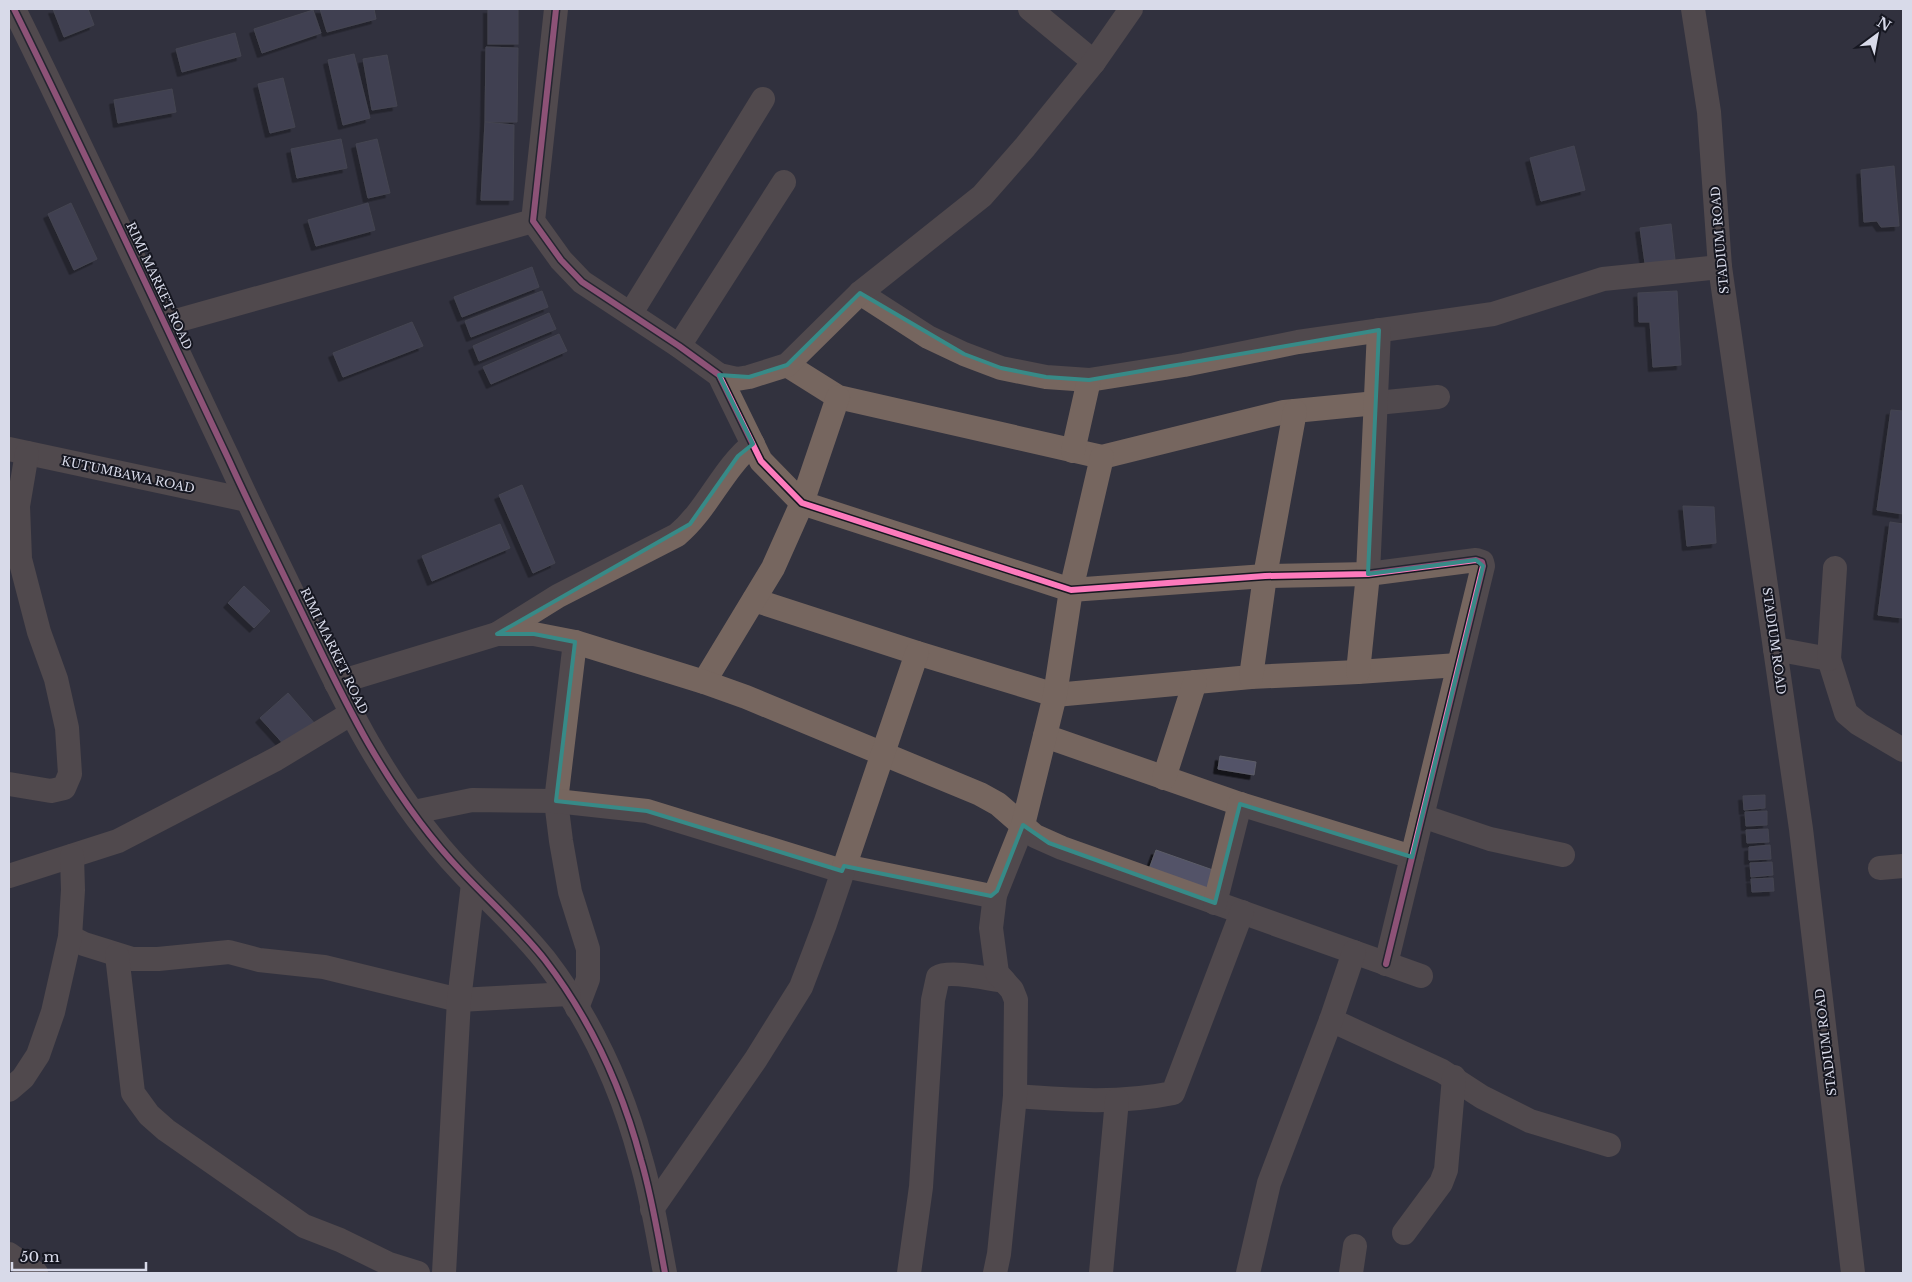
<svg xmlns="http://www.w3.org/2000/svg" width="1912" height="1282" viewBox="0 0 1912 1282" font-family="'Libre Baskerville',serif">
<defs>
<filter id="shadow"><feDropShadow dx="-4.5" dy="4.5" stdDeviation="0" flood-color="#0009"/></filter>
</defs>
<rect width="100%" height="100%" fill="#32323e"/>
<g fill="#525267" stroke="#5c5d68" filter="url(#shadow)">
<polygon points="53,9 88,9 94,25 64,37"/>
<polygon points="320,9 374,9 376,19 327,32"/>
<rect x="488" y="9" width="30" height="35"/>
<polygon points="313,10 321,33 262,53 254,29"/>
<polygon points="235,33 241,56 182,72 176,49"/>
<polygon points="486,47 518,48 517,122 485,122"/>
<polygon points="354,54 370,118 343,125 328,60"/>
<polygon points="387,55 397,106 372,110 363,59"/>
<polygon points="283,78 295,127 270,133 258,84"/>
<polygon points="172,89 176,112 118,123 114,100"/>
<polygon points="485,122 514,125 513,200 481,200"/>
<polygon points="341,139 347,168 297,178 291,149"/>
<polygon points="377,139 390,193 368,198 356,144"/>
<polygon points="1574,146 1585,190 1541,201 1530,158"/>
<polygon points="1894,166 1899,226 1881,227 1877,221 1864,222 1861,170"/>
<polygon points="71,203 97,259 74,270 48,214"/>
<polygon points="368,203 375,230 316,246 308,220"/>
<polygon points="1671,224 1675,260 1645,263 1640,228"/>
<polygon points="532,267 539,287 462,317 454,297"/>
<polygon points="542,291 548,307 471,337 465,321"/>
<polygon points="1677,291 1681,365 1653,367 1650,322 1639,322 1638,293"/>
<polygon points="549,313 556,329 479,361 473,346"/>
<polygon points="412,322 423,346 343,377 333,353"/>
<polygon points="559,334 567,351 491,384 483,367"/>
<polygon points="1891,410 1903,411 1903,514 1877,510"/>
<polygon points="522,485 555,563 533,573 499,495"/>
<polygon points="1683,506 1714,507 1716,543 1687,546"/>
<polygon points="1890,522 1903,524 1903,618 1878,615"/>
<polygon points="500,524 510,548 432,581 422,556"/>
<polygon points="244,586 270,611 254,628 228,603"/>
<polygon points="288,693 316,725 288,749 260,718"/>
<polygon points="1220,756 1256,762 1254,775 1218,769"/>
<polygon points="1765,795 1765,808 1744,810 1743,796"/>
<polygon points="1767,811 1767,825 1746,826 1745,812"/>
<polygon points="1768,829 1769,842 1747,843 1746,830"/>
<polygon points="1770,845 1771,859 1749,860 1749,847"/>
<polygon points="1156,850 1213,870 1206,892 1148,872"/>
<polygon points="1772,862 1773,875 1751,877 1750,863"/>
<polygon points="1773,878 1774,891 1752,892 1751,879"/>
</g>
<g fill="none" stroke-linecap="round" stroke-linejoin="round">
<g stroke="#76665f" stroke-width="24">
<path d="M14,9C87,157 157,308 228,458C253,513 280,567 306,621C326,662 345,703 368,743C394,788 425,833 461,871C489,901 520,928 545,960C591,1020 622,1088 641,1160C652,1197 658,1236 665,1273"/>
<polyline points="556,9 533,221 561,260 582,282 679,346 719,375 761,461 802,503 1071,590 1265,576 1368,574 1476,560 1482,562 1483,566 1386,964"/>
<polyline points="1030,9 1094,62"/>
<polyline points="1693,9 1709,112 1720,267 1801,829 1853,1273"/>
<polyline points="860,293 928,337 964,354 1001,368 1046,377 1089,380 1184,365 1298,342 1493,314 1603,279 1720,267"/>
<polyline points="631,313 763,99"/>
<polyline points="165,324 533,221"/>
<polyline points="679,346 784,182"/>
<polyline points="787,365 838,397 1102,457 1284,412 1438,397"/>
<polyline points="719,375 737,379 749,377 787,365 860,293 982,196 1025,147 1094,62 1131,9"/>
<polyline points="9,449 247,500"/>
<polyline points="1073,451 1089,380"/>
<polyline points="754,600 917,653 1055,695 1251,677 1358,672 1458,665"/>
<path d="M497,634L558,596L677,535C708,509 722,469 753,444"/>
<polyline points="575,642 556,801 561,841 570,892 588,949 588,979 577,1008"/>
<polyline points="1775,649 1829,659 1846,713 1859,724 1903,750"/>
<polyline points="1829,659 1835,568"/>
<polyline points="1358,672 1368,574 1379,330"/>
<polyline points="1251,677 1265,576 1295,411"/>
<polyline points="704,682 773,568 802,503 838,397"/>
<polyline points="336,683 497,634 534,634 575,642 704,682 746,697 980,794 998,804 1035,836 1062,848 1421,976"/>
<polyline points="1045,736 1240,804 1412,857"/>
<polyline points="1164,778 1195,682"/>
<polyline points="9,784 51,791 64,788 70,774 67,728 56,679 39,632 20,559 18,506 27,453"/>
<polyline points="414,812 472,800 556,801 647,811 842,871"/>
<polyline points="1422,816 1490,839 1563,855"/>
<polyline points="844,866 991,896 995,895"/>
<polyline points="1880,868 1903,866"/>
<polyline points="9,876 118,841 276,759 352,713"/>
<polyline points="1215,903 1240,804"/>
<polyline points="70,937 84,944 132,959 158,959 229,952 259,960 324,967 459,1000 569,994"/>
<polyline points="117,955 133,1093 149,1115 166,1130 304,1226 340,1240 389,1264 418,1273"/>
<polyline points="1331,1020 1442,1071 1482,1097 1530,1121 1609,1145"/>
<polyline points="9,1090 23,1078 38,1055 53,1012 70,937 73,890 72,856"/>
<path d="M1015,1096C1068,1100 1120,1104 1173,1093L1242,912"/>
<polyline points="652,1209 756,1059 801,987 825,924 917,653"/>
<polyline points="1404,1233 1441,1183 1446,1170 1454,1077"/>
<polyline points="9,1254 36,1273"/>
<polyline points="444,1273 459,1000 473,884"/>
<path d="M909,1273L921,1187L933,1000L938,977C949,970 990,979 1004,981"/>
<polyline points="995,1273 999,1254 1015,1096 1016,1000 1012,990 997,973 991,928 995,895 1023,825 1055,695 1071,590 1102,457"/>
<polyline points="1101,1273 1117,1100"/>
<polyline points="1248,1273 1269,1183 1331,1020 1354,952"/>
<polyline points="1351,1273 1355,1246"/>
</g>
<g stroke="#161721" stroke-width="9">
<g id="cycleway">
<path d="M14,9C87,157 157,308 228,458C253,513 280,567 306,621C326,662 345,703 368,743C394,788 425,833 461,871C489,901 520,928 545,960C591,1020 622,1088 641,1160C652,1197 658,1236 665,1273"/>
<polyline points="556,9 533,221 561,260 582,282 679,346 719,375 761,461 802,503 1071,590 1265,576 1368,574 1476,560 1482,562 1483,566 1386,964"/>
</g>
</g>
<use href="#cycleway" stroke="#fd7abc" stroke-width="6"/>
</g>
<path d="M0 0H1912V1282H0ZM860,293L964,354L1001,368L1046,377L1089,380L1379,330L1368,574L1476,560L1483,566L1412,857L1240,804L1215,903L1049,843L1023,825L997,891L991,896L844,866L842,871L647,811L556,801L575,642L534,634H497L690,524L738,456L753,444L719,375L749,377L787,365Z" fill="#32323e" fill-opacity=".55" fill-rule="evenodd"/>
<path fill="none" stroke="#378a87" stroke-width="4" stroke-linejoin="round" d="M860,293L964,354L1001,368L1046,377L1089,380L1379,330L1368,574L1476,560L1483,566L1412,857L1240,804L1215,903L1049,843L1023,825L997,891L991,896L844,866L842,871L647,811L556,801L575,642L534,634H497L690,524L738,456L753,444L719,375L749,377L787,365Z"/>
<g text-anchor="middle" stroke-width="4" stroke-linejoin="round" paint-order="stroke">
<g font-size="12" fill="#d8dae9" stroke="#161721">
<text transform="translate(1720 240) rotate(-95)" y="4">STADIUM ROAD</text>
<text transform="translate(159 286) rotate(65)" y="4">RIMI MARKET ROAD</text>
<text transform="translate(128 475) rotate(12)" y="4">KUTUMBAWA ROAD</text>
<text transform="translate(1774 641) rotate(82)" y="4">STADIUM ROAD</text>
<text transform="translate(334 651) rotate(64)" y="4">RIMI MARKET ROAD</text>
<text transform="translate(1826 1042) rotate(-97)" y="4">STADIUM ROAD</text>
</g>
</g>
<rect width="1912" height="1282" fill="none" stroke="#d8dae9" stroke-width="20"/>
<g transform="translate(1877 35) rotate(32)" stroke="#161721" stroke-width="4" paint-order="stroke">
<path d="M0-4L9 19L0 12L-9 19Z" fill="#d8dae9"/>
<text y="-8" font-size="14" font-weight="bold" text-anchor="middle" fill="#d8dae9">N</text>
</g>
<path d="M12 1262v8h134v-8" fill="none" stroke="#d8dae9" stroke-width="2.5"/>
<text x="20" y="1262" font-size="15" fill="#d8dae9" stroke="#161721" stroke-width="4" paint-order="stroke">50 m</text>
</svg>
